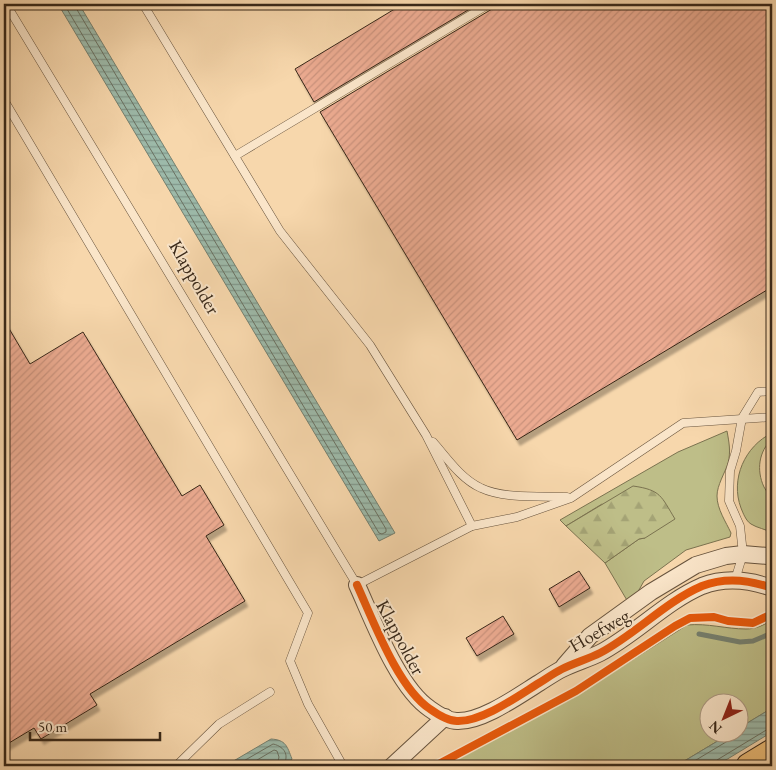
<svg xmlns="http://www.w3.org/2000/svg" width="776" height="770" viewBox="0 0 776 770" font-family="'EB Garamond',serif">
<defs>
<pattern id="forest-firs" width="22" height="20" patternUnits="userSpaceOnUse" patternTransform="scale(1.25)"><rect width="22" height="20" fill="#bebe88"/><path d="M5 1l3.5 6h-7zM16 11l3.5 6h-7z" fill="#a4a375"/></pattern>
<pattern id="water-rules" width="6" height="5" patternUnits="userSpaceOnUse" patternTransform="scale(1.25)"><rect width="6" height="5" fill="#9dbaaa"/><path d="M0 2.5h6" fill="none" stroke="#81978a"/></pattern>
<pattern id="building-hatch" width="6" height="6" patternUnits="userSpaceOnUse" patternTransform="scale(1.25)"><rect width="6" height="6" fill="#ebaa90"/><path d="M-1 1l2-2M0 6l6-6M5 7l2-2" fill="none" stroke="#ca927c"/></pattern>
<filter id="shadow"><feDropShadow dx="3" dy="5.5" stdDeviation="1" flood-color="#0004"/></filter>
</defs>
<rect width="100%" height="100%" fill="#f7d7ac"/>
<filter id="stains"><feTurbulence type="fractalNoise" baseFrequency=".004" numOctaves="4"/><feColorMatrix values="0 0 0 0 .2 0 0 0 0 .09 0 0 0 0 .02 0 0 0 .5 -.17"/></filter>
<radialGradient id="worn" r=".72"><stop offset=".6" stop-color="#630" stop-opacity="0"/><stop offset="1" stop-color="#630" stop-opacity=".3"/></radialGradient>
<g fill="#bebe88" stroke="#7b7350">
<path d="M727,431C729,442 731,452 728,463C725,473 717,485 717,496C717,509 726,522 731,533L730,537L686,550L644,581L635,597L628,602L605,563L639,539L645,538L602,504L566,526L560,520L678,452Z"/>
<path d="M772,433V439C759,451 756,470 764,487C766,491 771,496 772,501C774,510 772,523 772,533C766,529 757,528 751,524C746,521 743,513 741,508C730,479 745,446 772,433Z"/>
<path d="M772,620V708L739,728L738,702H708V732L731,733L676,766H443L571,699L687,625C708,623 726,629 746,629C756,629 764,625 772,620Z"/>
</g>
<path fill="url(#forest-firs)" stroke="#7b7350" d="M633,486C661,490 661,496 675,519L645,538L639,539L605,563L566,526Z"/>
<g fill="url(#water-rules)" stroke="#758070">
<polygon points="58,4 79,4 395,533 379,541"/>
<polygon points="772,708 772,732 716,766 676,766 731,733 738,732 739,728"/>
<path d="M271,739C286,740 287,746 292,759L287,766H225Z"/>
</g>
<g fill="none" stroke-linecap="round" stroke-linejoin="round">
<g stroke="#6a7162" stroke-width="1">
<polyline points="64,4 379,533 382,534 386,532 386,529 76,8 75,4"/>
<path d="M235,766L273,744C279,745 287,750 286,758C286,761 284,763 283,766"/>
<polyline points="247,766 274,750 277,751 279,757 277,766"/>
<polyline points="686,766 731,739 734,732"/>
<polyline points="714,766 717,760 768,729 772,728"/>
</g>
<polyline stroke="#758070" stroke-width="5" points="699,634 740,642 753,641 772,633"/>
</g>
<g fill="url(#building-hatch)" stroke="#382819" filter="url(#shadow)">
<polygon points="403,4 478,4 314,102 295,69"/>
<polygon points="495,4 772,4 772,287 517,440 320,112 492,9"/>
<polygon points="4,320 30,364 83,332 182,496 200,485 224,525 206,536 245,601 90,694 97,705 41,739 34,728 4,746"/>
<polygon points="579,571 590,588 559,607 549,589"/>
<polygon points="503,616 514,634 477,656 466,638"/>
</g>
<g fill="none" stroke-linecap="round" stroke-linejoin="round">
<g stroke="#68543e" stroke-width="9">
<g id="service">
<polyline points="6,4 357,585 472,526 517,517 571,498 683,423 772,417"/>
<polyline points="143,4 280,231 370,345 426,435 472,526"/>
<polyline points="4,100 308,613 290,661 308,704 343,766"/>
<polyline points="235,156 489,4"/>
<path d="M433,442C447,458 461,479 481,488C504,499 542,496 567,497"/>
<polyline points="735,580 743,554 740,526 729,501 730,471 736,451 742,418 758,392 772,391"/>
<polyline points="176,766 219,724 270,692"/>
</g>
</g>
<g stroke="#68543e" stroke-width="18">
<g id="minor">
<path d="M357,585C373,620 398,688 430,709C437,714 448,721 457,721C482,722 518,696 539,683C547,678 554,673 562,669C574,663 588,659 600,653C636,634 665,602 702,586C725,577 750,580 772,588"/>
<polyline points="564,666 590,636 651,592 696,565 726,556 743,554 768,556 772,558"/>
<polyline points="392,766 445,717"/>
</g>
</g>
<g stroke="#382819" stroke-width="27">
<polyline id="primary" points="749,766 772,752"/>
</g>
<use href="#service" stroke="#fae5c9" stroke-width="8"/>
<use href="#minor" stroke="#fae5c9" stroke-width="16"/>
<use href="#primary" stroke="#ecbc76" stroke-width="25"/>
<g stroke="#fae5c9" stroke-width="11">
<g id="cycleway">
<path d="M357,585C373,620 398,688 430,709C437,714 448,721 457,721C482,722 518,696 539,683C547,678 554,673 562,669C574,663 588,659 600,653C636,634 665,602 702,586C725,577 750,580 772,588"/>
<polyline points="435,766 576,691 675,626 690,618 714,617 728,621 753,623 772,614"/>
</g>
</g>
<use href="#cycleway" stroke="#e8590c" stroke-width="8"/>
</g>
<g text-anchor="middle" stroke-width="4" stroke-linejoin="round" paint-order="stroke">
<g font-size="19" fill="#382819" stroke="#fae5c9">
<text transform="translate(195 277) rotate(60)" y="7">Klappolder</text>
<text transform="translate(599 630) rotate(-30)" y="7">Hoefweg</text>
<text transform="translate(401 637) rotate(62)" y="7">Klappolder</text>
</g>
</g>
<rect width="776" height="770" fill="none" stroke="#f7d7ac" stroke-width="20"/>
<rect x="5" y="5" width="766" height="760" fill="none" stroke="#382819" stroke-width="2.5"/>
<rect x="10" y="10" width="756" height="750" fill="none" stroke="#382819"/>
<g transform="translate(724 718) rotate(223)"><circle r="24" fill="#fae5c9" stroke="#ac9983"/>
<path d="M0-4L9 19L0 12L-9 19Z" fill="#8f2418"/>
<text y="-8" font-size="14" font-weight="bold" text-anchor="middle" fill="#382819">N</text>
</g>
<path d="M30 732v8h130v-8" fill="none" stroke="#382819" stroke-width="2.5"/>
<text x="38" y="732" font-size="15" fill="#382819" stroke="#fae5c9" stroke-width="4" paint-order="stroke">50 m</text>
<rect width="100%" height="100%" filter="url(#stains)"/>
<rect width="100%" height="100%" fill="url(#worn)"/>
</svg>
